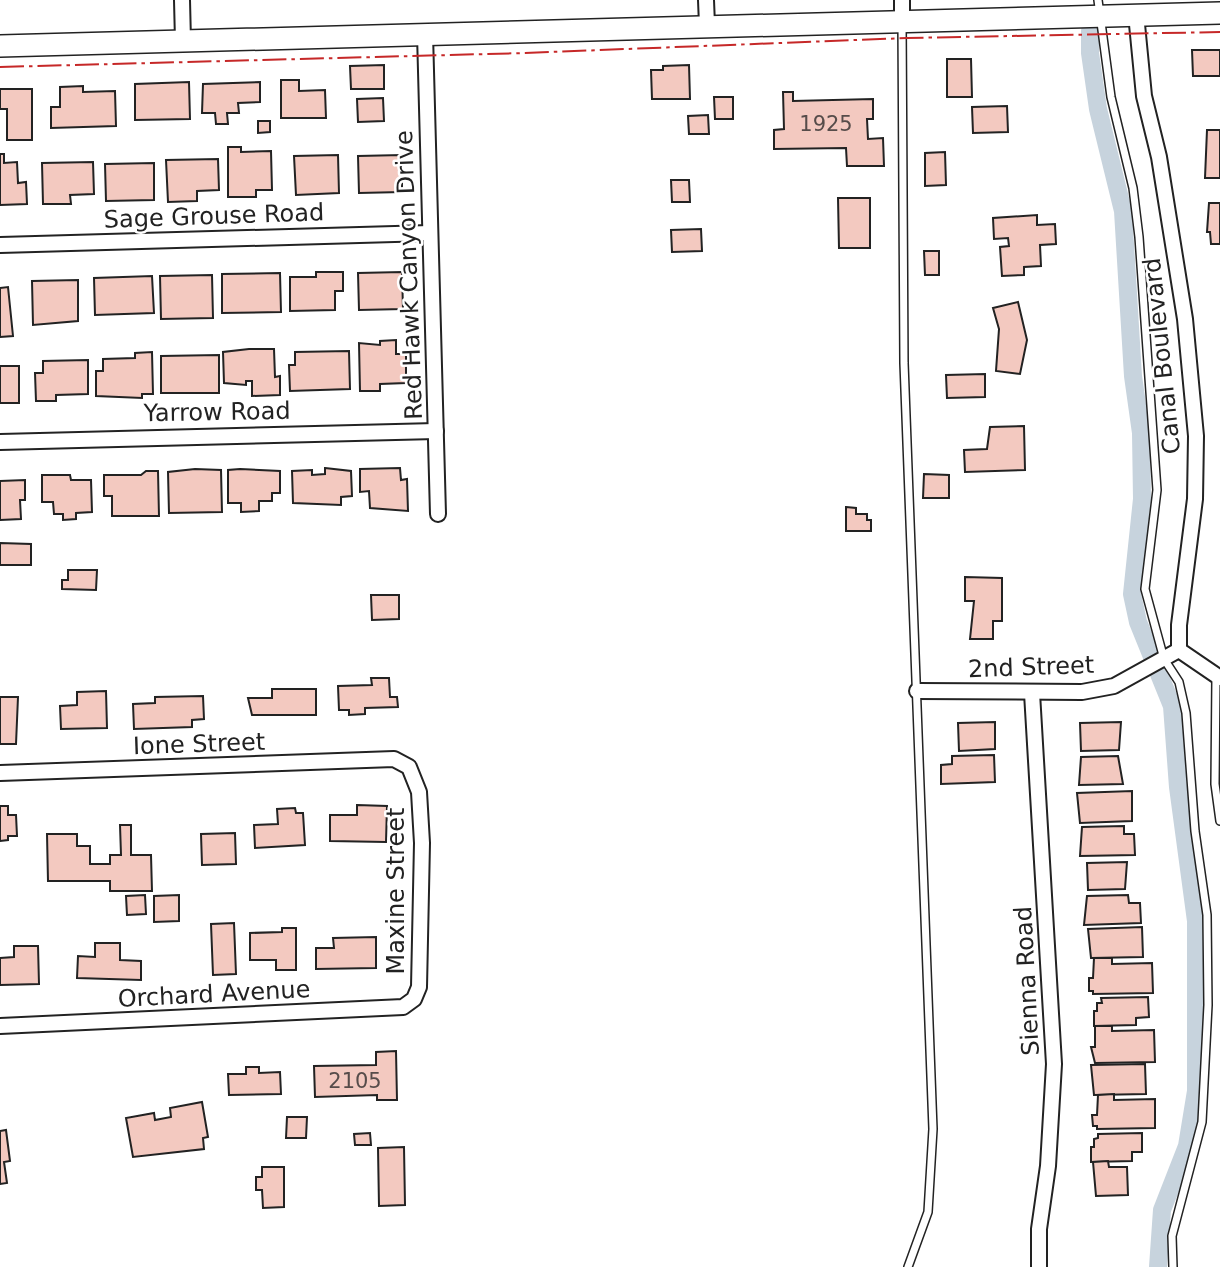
<svg xmlns="http://www.w3.org/2000/svg" width="1220" height="1267" viewBox="0 0 1220 1267" font-family="'DejaVu Sans',sans-serif">
<rect width="100%" height="100%" fill="#fff"/>
<g fill="none" stroke-linecap="round" stroke-linejoin="round">
<polyline stroke="#c7d3dd" stroke-width="18" points="1090,31 1090,53 1098,109 1123,211 1133,376 1141,433 1142,499 1132,594 1138,622 1172,706 1178,787 1196,921 1196,1091 1187,1146 1162,1210 1158,1267"/>
</g>
<g fill="#f3c9c0" stroke="#222" stroke-width="2">
<polygon points="1192,50 1220,50 1220,76 1193,76"/>
<polygon points="947,59 971,59 972,97 947,97"/>
<polygon points="384,65 384,89 351,89 350,66"/>
<polygon points="689,65 690,99 652,99 651,70 663,70 663,66"/>
<polygon points="281,80 299,80 299,91 325,90 326,118 281,118"/>
<polygon points="189,82 190,119 135,120 135,84"/>
<polygon points="260,82 260,102 238,103 239,113 227,113 228,124 216,124 215,113 202,113 203,84"/>
<polygon points="83,86 83,92 115,91 116,126 51,128 51,107 60,107 60,87"/>
<polygon points="0,89 32,89 32,140 7,140 7,109 0,109"/>
<polygon points="783,92 793,92 793,101 873,99 873,119 867,119 868,139 883,138 884,166 847,166 846,148 774,149 774,130 784,129"/>
<polygon points="714,97 733,97 733,119 715,119"/>
<polygon points="383,98 384,121 358,122 357,99"/>
<polygon points="1007,106 1008,132 973,133 972,107"/>
<polygon points="708,115 709,134 689,134 688,116"/>
<polygon points="258,121 270,121 270,132 258,133"/>
<polygon points="1207,130 1220,130 1220,178 1205,178"/>
<polygon points="228,147 241,147 241,152 271,151 272,190 256,190 256,197 228,197"/>
<polygon points="945,152 946,185 925,186 925,153"/>
<polygon points="0,154 4,154 4,163 17,162 18,183 26,182 27,204 0,205"/>
<polygon points="338,155 339,193 296,195 294,156"/>
<polygon points="402,155 402,192 359,193 358,156"/>
<polygon points="218,159 219,190 197,191 197,201 168,202 166,160"/>
<polygon points="93,162 94,194 70,195 71,204 43,204 42,163"/>
<polygon points="154,163 154,200 106,201 105,164"/>
<polygon points="671,180 689,180 690,202 672,202"/>
<polygon points="838,198 870,198 870,248 839,248"/>
<polygon points="1209,203 1220,203 1220,244 1211,244 1210,232 1207,232"/>
<polygon points="1037,215 1037,225 1055,224 1056,244 1040,245 1041,266 1024,267 1024,275 1002,276 1000,247 1009,246 1008,238 994,239 993,218"/>
<polygon points="701,229 702,251 672,252 671,230"/>
<polygon points="924,251 939,251 939,275 925,275"/>
<polygon points="316,272 343,272 343,291 335,291 335,310 290,311 290,277 316,277"/>
<polygon points="402,272 403,309 359,310 358,273"/>
<polygon points="280,273 281,312 222,313 222,274"/>
<polygon points="212,275 213,318 161,319 160,276"/>
<polygon points="152,276 154,313 95,315 94,278"/>
<polygon points="78,280 78,321 33,325 32,281"/>
<polygon points="8,287 13,336 0,337 0,288"/>
<polygon points="1018,302 1027,340 1020,374 996,371 999,329 993,308"/>
<polygon points="396,340 396,354 406,354 406,383 380,384 380,391 360,391 359,343 380,345 380,341"/>
<polygon points="249,349 274,349 275,377 280,376 280,395 252,396 252,381 246,381 246,385 224,383 223,352"/>
<polygon points="349,351 350,389 290,391 289,365 295,365 295,352"/>
<polygon points="152,352 153,394 142,394 142,398 96,396 96,371 103,371 103,359 135,358 135,353"/>
<polygon points="219,355 219,393 161,393 161,356"/>
<polygon points="88,360 88,394 56,395 56,401 36,401 35,373 43,373 43,361"/>
<rect x="0" y="366" width="19" height="37"/>
<polygon points="985,374 985,397 947,398 946,375"/>
<polygon points="1024,426 1025,470 965,472 964,450 987,449 990,427"/>
<polygon points="325,468 351,471 352,496 341,497 341,505 293,503 292,471 312,470 312,475 325,474"/>
<polygon points="400,468 401,480 407,479 408,511 370,508 369,491 360,492 360,469"/>
<polygon points="195,469 221,470 222,512 169,513 168,472"/>
<polygon points="240,469 280,471 280,493 272,493 272,501 259,501 259,511 241,512 241,503 228,503 228,470"/>
<polygon points="146,471 158,471 159,516 112,516 112,496 104,496 104,475 141,475"/>
<polygon points="924,474 949,475 949,498 923,498"/>
<polygon points="42,475 70,475 71,480 91,480 92,512 76,513 76,519 63,520 63,514 54,514 53,502 42,502"/>
<polygon points="25,480 25,500 20,500 21,519 0,520 0,481"/>
<polygon points="846,507 856,508 856,514 867,514 867,520 871,520 871,531 846,531"/>
<polygon points="0,543 31,544 31,565 0,565"/>
<polygon points="68,570 97,570 96,590 62,589 62,580 68,580"/>
<polygon points="965,577 1002,578 1002,621 993,621 993,639 970,639 974,601 965,601"/>
<polygon points="371,595 399,595 399,619 372,620"/>
<polygon points="371,678 389,678 390,697 397,697 398,707 365,708 365,714 349,715 349,710 339,710 338,686 372,685"/>
<polygon points="272,689 316,689 316,715 252,715 248,698 272,698"/>
<polygon points="106,691 107,728 61,729 60,706 77,705 77,692"/>
<polygon points="203,696 204,719 192,720 192,727 134,729 133,704 155,703 155,697"/>
<polygon points="0,697 18,697 16,744 0,744"/>
<polygon points="995,722 995,749 959,751 958,723"/>
<polygon points="1121,722 1119,750 1081,751 1080,723"/>
<polygon points="994,755 995,782 941,784 941,765 952,764 952,756"/>
<polygon points="1118,756 1123,784 1079,785 1081,757"/>
<polygon points="1132,791 1132,821 1080,823 1077,793"/>
<polygon points="357,805 387,806 386,842 330,841 330,815 357,815"/>
<polygon points="0,806 8,806 8,815 16,815 17,836 8,836 8,840 0,841"/>
<polygon points="295,808 296,813 303,813 305,845 255,848 254,825 278,824 277,809"/>
<polygon points="120,825 131,825 131,855 151,855 152,891 110,891 110,881 48,881 47,834 77,834 77,846 90,846 90,864 110,864 110,855 121,855"/>
<polygon points="1124,826 1124,834 1134,834 1135,855 1080,856 1082,827"/>
<polygon points="235,833 236,864 202,865 201,834"/>
<polygon points="1127,862 1125,889 1088,890 1087,863"/>
<polygon points="145,895 146,914 127,915 126,896"/>
<polygon points="179,895 179,921 154,922 154,896"/>
<polygon points="1128,895 1129,903 1140,903 1141,923 1084,925 1087,896"/>
<polygon points="234,923 236,974 213,975 211,924"/>
<polygon points="1142,927 1143,957 1091,958 1088,929"/>
<polygon points="282,928 296,928 296,970 276,970 276,960 250,960 250,933 282,932"/>
<polygon points="376,937 376,968 316,969 316,948 334,948 333,938"/>
<polygon points="95,943 120,943 120,960 141,961 141,980 77,978 78,956 95,957"/>
<polygon points="14,946 38,946 39,984 0,985 0,958 14,957"/>
<polygon points="1094,958 1112,958 1112,964 1152,963 1153,993 1093,994 1093,991 1089,991 1089,978 1093,978"/>
<polygon points="1148,997 1149,1017 1136,1018 1136,1025 1094,1026 1094,1011 1097,1011 1097,1003 1102,1003 1101,998"/>
<polygon points="1095,1026 1112,1026 1112,1031 1154,1030 1155,1062 1095,1063 1091,1047 1095,1047"/>
<polygon points="396,1051 397,1100 377,1100 377,1095 315,1097 314,1066 376,1065 376,1052"/>
<polygon points="1145,1064 1146,1094 1094,1095 1091,1065"/>
<polygon points="246,1067 259,1067 259,1073 280,1072 281,1094 229,1095 228,1074 246,1074"/>
<polygon points="1114,1094 1114,1100 1155,1099 1155,1128 1097,1129 1097,1126 1093,1126 1092,1115 1097,1115 1098,1095"/>
<polygon points="202,1102 208,1137 203,1138 204,1149 133,1157 126,1118 154,1113 155,1120 171,1117 170,1108"/>
<polygon points="287,1117 307,1117 306,1138 286,1138"/>
<polygon points="6,1130 10,1161 4,1162 7,1183 0,1184 0,1131"/>
<polygon points="370,1133 371,1145 355,1145 354,1134"/>
<polygon points="1142,1133 1142,1152 1132,1152 1132,1161 1091,1162 1091,1147 1094,1147 1094,1139 1098,1138 1098,1134"/>
<polygon points="404,1147 405,1205 379,1206 378,1148"/>
<polygon points="1108,1161 1109,1167 1127,1167 1128,1195 1096,1196 1093,1162"/>
<polygon points="262,1167 284,1167 284,1207 263,1208 262,1190 256,1190 256,1177 262,1177"/>
</g>
<g fill="none" stroke-linecap="round" stroke-linejoin="round">
<g stroke="#222" stroke-width="10">
<g id="lane">
<polyline points="1098,0 1111,97 1133,188 1139,237 1157,490 1145,589 1164,659 1179,682 1186,713 1195,831 1207,915 1208,1005 1202,1122 1172,1236 1173,1267"/>
<polyline points="902,22 904,363 933,1129 928,1212 908,1267"/>
<polyline points="1216,677 1215,784 1220,821"/>
</g>
</g>
<g stroke="#222" stroke-width="18">
<g id="street">
<polyline points="182,0 183,41"/>
<polyline points="706,0 707,25"/>
<polyline points="902,0 902,19"/>
<polyline points="1136,14 1144,96 1159,157 1185,319 1196,436 1195,499 1179,625 1179,650 1220,678"/>
<polyline points="425,34 438,514"/>
<polyline points="0,245 430,233"/>
<polyline points="0,442 436,431"/>
<polyline points="917,691 1082,692 1114,686 1179,650"/>
<polyline points="1032,693 1054,1064 1048,1166 1039,1229 1039,1267"/>
<polyline points="0,773 394,759 409,767 419,792 422,843 419,987 414,999 403,1007 0,1026"/>
</g>
</g>
<g stroke="#222" stroke-width="24">
<polyline id="secondary" points="0,46 1220,13"/>
</g>
<use href="#lane" stroke="#fff" stroke-width="7"/>
<use href="#street" stroke="#fff" stroke-width="14"/>
<use href="#secondary" stroke="#fff" stroke-width="21"/>
<polyline stroke="#c62828" stroke-width="2" stroke-dasharray="24 5 3.5 5" stroke-linecap="butt" points="0,67 525,53 907,38 1220,32"/>
</g>
<g text-anchor="middle" stroke-width="5" stroke-linejoin="round" paint-order="stroke">
<g font-size="21" fill="#564c4a">
<text x="826" y="131">1925</text>
<text x="355" y="1088">2105</text>
</g>
<g font-size="24" fill="#222" stroke="#fff">
<text transform="translate(214 216) rotate(-2)" y="8">Sage Grouse Road</text>
<text transform="translate(409 275) rotate(-92)" y="8">Red Hawk Canyon Drive</text>
<text transform="translate(1162 356) rotate(-96)" y="8">Canal Boulevard</text>
<text transform="translate(217 412) rotate(-1)" y="8">Yarrow Road</text>
<text transform="translate(1031 667) rotate(-2)" y="8">2nd Street</text>
<text transform="translate(199 744) rotate(-2)" y="8">Ione Street</text>
<text transform="translate(396 891) rotate(-90)" y="8">Maxine Street</text>
<text transform="translate(1027 981) rotate(-93)" y="8">Sienna Road</text>
<text transform="translate(214 994) rotate(-3)" y="8">Orchard Avenue</text>
</g>
</g>
</svg>
